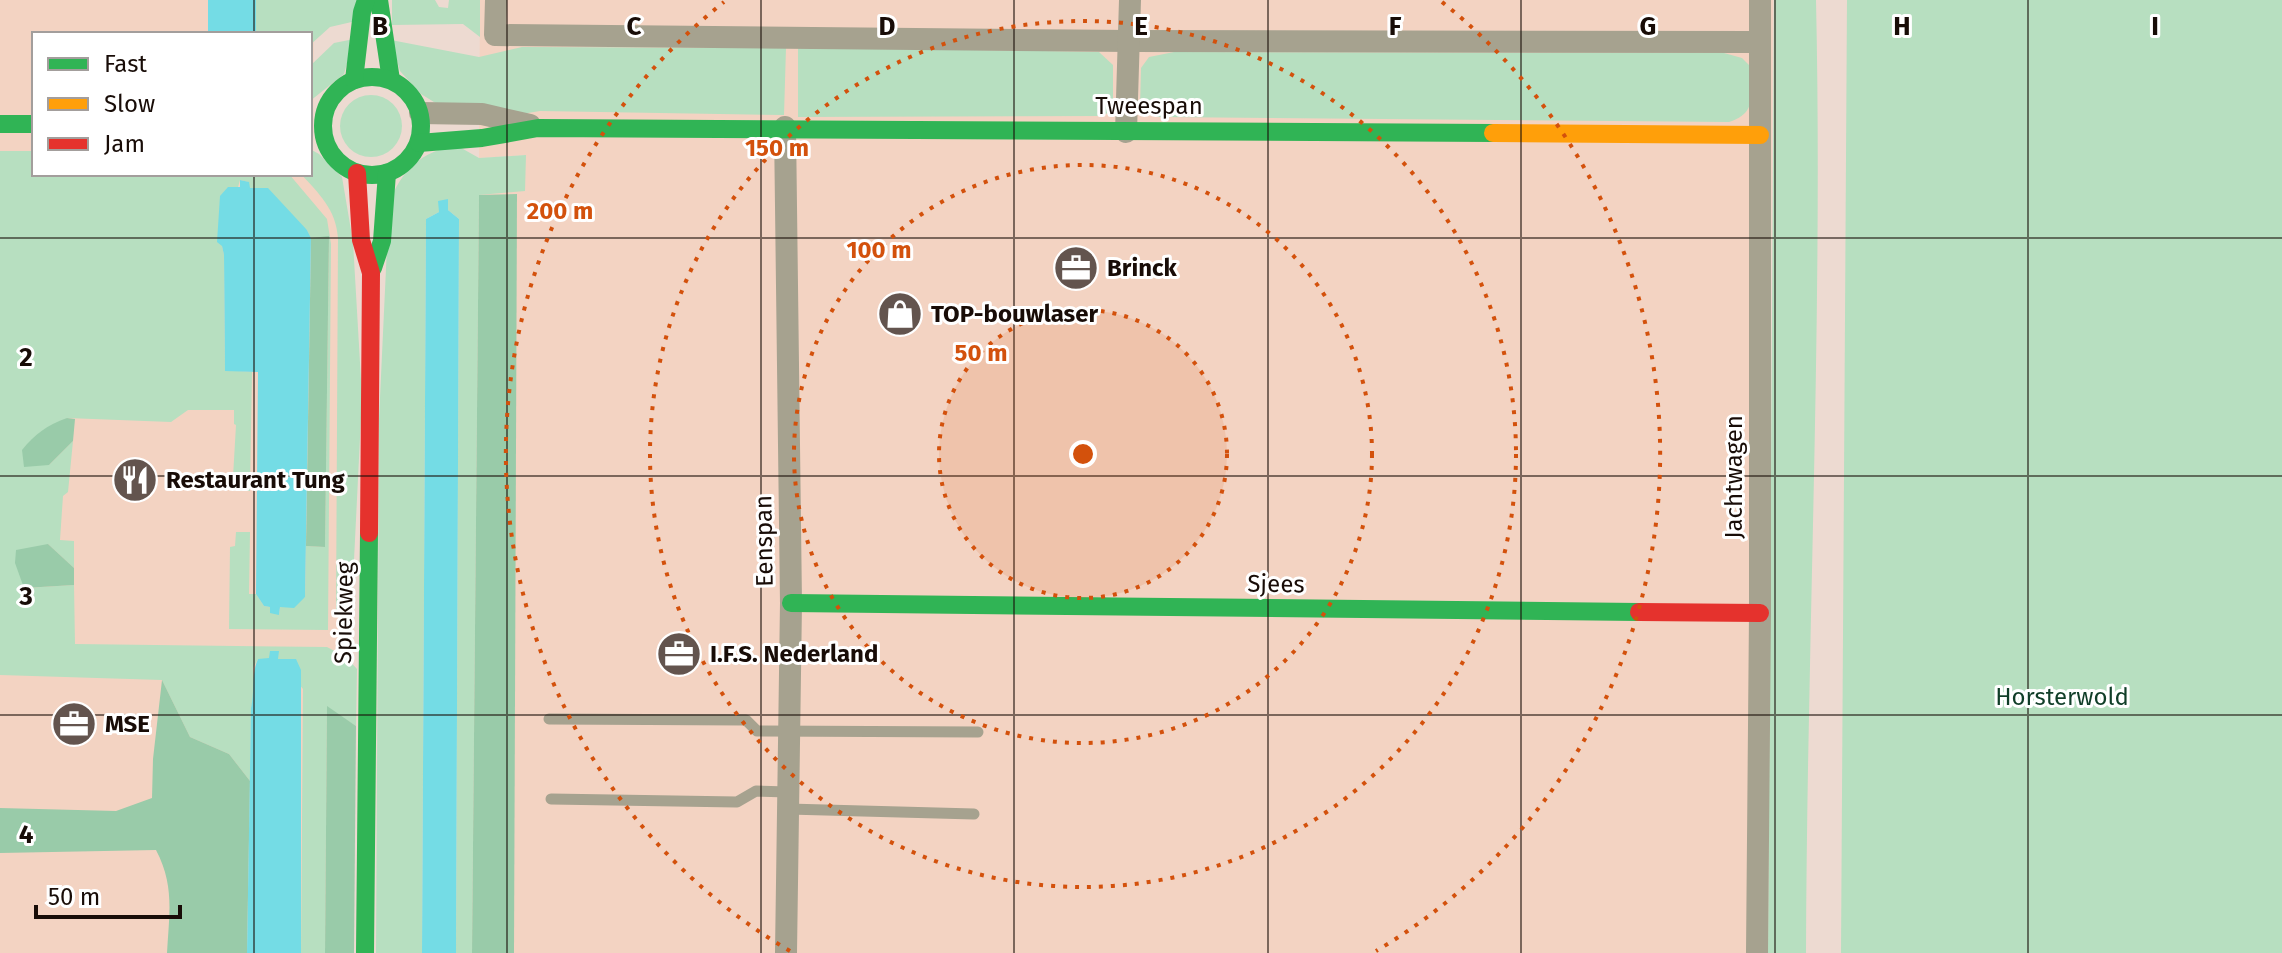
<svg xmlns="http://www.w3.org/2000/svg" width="2282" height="953" viewBox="0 0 2282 953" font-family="'Fira Sans',sans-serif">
<rect width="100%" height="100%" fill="#eddad1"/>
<g fill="#f3d3c2" fill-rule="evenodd">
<path d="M0,0H314L313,161L343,206L345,696L339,953H0ZM34,34H310V174H34Z"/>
<polygon points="480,0 1773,0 1766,953 472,953 479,195 526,155 479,158"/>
</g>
<g fill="#b7dfc0">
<polygon points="256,0 357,0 356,21 330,27 310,45 310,34 256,34"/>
<polygon points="392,0 435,0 439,7 448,8 449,0 480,0 480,37 463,24 392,25"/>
<path d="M1774,0H1816C1823,318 1807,635 1806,953H1768Z"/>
<polygon points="1847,0 2282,0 2282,953 1841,953"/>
<polygon points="354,39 344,74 310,101 310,66 334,43"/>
<polygon points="391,40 479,57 522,47 786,48 784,115 540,111 479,121 442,107 421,94 400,71"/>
<polygon points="798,47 1099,52 1113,65 1113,109 1103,116 798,117"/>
<path d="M1174,52L1724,53L1742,58L1752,68C1750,95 1758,113 1729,122L1159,117L1145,114L1140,107L1141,68L1149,57Z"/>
<circle cx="371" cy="126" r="31"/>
<path d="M456,145L479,158L526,155L525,191L479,195L472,953H456L459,219L448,210V199L439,212L426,219L422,953H376L379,419L389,204C401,170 421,152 456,145Z"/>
<path d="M310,149L319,154L342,177L353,242L362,397L352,601L342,614L336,616L338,238C336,209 319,194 301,174H310Z"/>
<polygon points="0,151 34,151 34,174 289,174 327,219 331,244 328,630 229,629 230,547 235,546 236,532 250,532 249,594 256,594 264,606 270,607 279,615 280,607 305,597 306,546 325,547 329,237 311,238 307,230 249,188 248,182 240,180 222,246 224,255 225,370 252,372 250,491 236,491 236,477 233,477 236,425 234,424 234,410 188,410 171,422 67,418 49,465 73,441 68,492 63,496 60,540 74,541 74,568 48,544 25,588 74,585 75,644 327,647 346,657 357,669 356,726 327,707 325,953 301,953 303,689 278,659 258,659 253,668 255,692 251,708 250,781 229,754 190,737 162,680 0,675"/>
</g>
<g fill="#99cba9">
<polygon points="517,194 514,953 472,953 479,195"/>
<polygon points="329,236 325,547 306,546 311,238"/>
<path d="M67,418L75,419L73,441L49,465L24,467L22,450C35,434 47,425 67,418Z"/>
<polygon points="48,544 74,568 74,585 24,588 15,563 16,550"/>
<path d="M162,680L190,737L229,754L250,781L247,953H167C169,915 175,886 156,850L0,853V808L116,811L152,798L153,759Z"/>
<polygon points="327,706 356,726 354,953 325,953"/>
</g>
<g fill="#74dce5">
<rect x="208" y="0" width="48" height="34"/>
<polygon points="240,180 249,182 250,188 268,188 307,230 311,238 305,597 294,608 280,607 279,615 270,613 270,607 264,606 256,594 258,372 225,371 224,255 222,246 217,242 220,196 228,187 240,187"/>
<polygon points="448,199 448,210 459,219 456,953 422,953 426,219 439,212 438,201"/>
<path d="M270,651H279L278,659H296L301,670V953H247L251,708C255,691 251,674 258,659L269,658Z"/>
</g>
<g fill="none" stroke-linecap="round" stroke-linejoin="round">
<g stroke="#a6a28f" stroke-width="11">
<polyline points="549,719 746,720 757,731 978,732"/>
<polyline points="551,799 737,802 756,791 788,792"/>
<polyline points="788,809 974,814"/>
</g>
<g stroke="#a6a28f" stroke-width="22">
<polyline points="496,0 495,35 1130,41 1759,42"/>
<polyline points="420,113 482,114 530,125"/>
<polyline points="785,127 791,603 786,953"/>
<polyline points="1126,132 1130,0"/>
<polyline points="1757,953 1760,613 1760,0"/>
</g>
<g stroke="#30b455" stroke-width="18">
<polyline points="379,0 391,80"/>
<circle cx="372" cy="126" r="49"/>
<polyline points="354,80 362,12 366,0"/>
<polyline points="0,124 34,124"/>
<polyline points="419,143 482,138 538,128 1493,133"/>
<polyline points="373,268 382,241 387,173"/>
<polyline points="791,603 1639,612"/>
<polyline points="365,953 369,533"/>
</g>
<polyline stroke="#ff9f0a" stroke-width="18" points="1493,133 1760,135"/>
<g stroke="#e5322d" stroke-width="18">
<polyline points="357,173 361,240 371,273 369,533"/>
<polyline points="1639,612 1760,613"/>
</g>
</g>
<path fill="none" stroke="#180c07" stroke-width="2" stroke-opacity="0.55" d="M254,0V34M507,0V953M761,0V953M1014,0V953M1268,0V953M1521,0V953M1775,0V953M2028,0V953M254,174V953M0,238H2282M0,476H2282M0,715H2282"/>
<circle cx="1083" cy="454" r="144" fill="#d3510c" fill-opacity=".12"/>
<g fill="none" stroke="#d3510c" stroke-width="4" stroke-dasharray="4 8">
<circle cx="1083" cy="454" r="144"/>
<circle cx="1083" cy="454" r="289"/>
<circle cx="1083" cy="454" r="433"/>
<path d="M790 951A577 577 0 0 1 724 2M1442 2A577 577 0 0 1 1376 951"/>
</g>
<defs>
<g id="office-disc" transform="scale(2.3)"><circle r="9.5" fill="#63544e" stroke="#fff"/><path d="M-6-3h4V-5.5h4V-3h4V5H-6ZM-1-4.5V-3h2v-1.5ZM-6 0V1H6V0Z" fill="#fff"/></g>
<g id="shop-disc" transform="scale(2.3)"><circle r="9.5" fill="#63544e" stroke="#fff"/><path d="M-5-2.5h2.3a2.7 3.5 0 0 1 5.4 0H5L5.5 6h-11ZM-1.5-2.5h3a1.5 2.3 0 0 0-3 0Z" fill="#fff"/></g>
<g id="restaurant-disc" transform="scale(2.3)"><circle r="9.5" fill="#63544e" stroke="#fff"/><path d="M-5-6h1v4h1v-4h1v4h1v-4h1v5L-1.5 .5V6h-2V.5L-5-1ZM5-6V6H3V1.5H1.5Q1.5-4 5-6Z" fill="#fff"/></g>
</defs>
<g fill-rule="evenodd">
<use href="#office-disc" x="1076" y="268"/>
<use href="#shop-disc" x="900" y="314"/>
<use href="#restaurant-disc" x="135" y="480"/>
<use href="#office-disc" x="679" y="654"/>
<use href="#office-disc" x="74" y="724"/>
</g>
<g text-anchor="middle" stroke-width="6" stroke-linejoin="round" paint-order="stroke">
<g font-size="24" fill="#180c07" stroke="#fff">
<text x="1149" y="114">Tweespan</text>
<text transform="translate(1734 477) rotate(-90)" y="8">Jachtwagen</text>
<text transform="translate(764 541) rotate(-91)" y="8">Eenspan</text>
<text transform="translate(1276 584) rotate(1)" y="8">Sjees</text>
<text transform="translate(344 613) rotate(-89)" y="8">Spiekweg</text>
</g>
<g font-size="24" font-weight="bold" fill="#180c07" stroke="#fff" text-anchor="start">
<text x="1107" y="276">Brinck</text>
<text x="931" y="322">TOP-bouwlaser</text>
<text x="166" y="488">Restaurant Tung</text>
<text x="710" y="662">I.F.S. Nederland</text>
<text x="105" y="732">MSE</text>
</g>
<g font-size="24" fill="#103e28" stroke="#fff">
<text x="2062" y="705">Horsterwold</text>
</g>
</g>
<g font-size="26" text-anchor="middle" font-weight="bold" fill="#180c07" stroke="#fff" stroke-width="6" stroke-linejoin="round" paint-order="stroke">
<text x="380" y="35">B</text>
<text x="634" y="35">C</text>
<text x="887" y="35">D</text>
<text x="1141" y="35">E</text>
<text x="1395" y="35">F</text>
<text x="1648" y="35">G</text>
<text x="1902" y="35">H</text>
<text x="2155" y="35">I</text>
<text x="26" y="366">2</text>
<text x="26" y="605">3</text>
<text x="26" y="843">4</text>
</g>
<circle cx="1083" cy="454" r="12" fill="#d3510c" stroke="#fff" stroke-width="4"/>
<g font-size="24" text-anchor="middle" font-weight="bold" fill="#d3510c" stroke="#fff" stroke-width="6" stroke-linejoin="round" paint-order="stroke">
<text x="777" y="156">150 m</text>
<text x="560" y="219">200 m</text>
<text x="879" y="258">100 m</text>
<text x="981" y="361">50 m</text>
</g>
<rect x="32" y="32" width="280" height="144" fill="#ffffff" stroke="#a39e9c" stroke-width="2"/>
<rect x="48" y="58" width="40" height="12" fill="#30b455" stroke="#a39e9c" stroke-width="2"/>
<text x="104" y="72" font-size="24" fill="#180c07">Fast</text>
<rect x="48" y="98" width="40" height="12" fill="#ff9f0a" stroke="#a39e9c" stroke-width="2"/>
<text x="104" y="112" font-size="24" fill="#180c07">Slow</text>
<rect x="48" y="138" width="40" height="12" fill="#e5322d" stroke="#a39e9c" stroke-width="2"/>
<text x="104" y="152" font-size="24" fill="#180c07">Jam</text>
<path d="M36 905v12h144v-12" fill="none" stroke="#180c07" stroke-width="4"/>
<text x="48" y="905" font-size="24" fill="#180c07" stroke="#ffffff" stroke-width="6" paint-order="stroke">50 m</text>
</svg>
